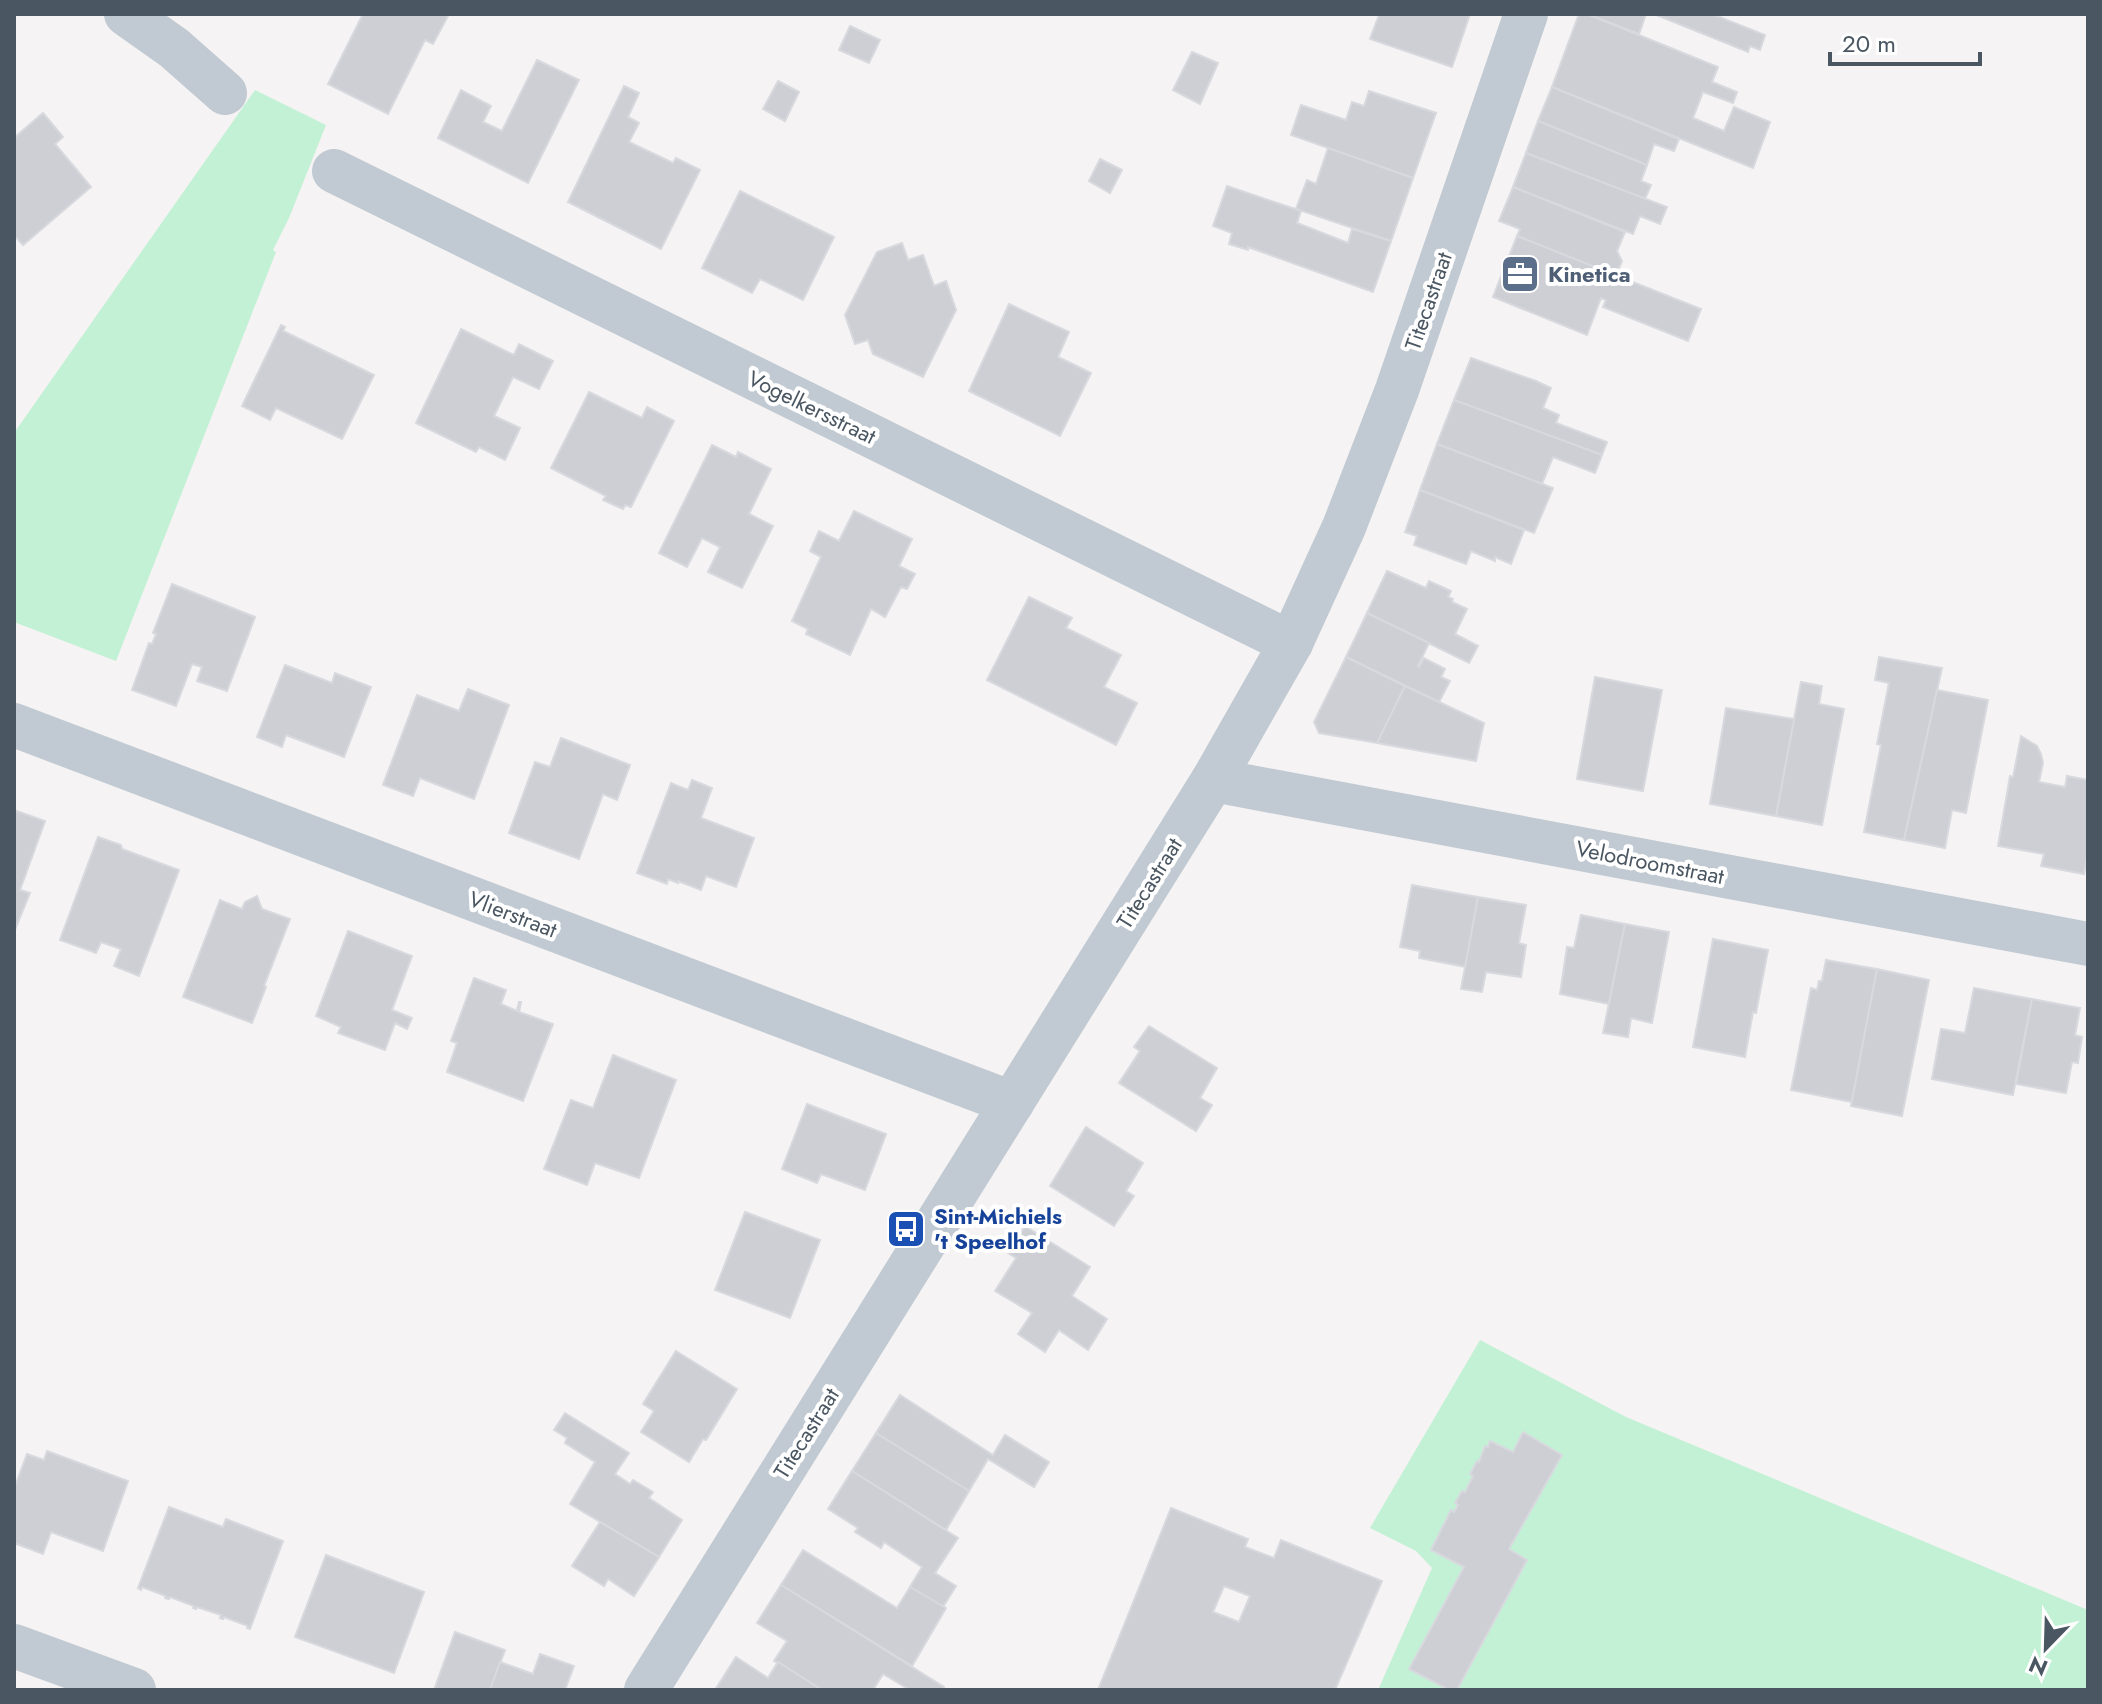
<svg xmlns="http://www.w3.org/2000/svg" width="2102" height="1704" viewBox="0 0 2102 1704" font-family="Jost,sans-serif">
<rect width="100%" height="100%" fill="#f5f3f3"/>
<g fill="#c3f1d5">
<polygon points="255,90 326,125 289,218 273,250 276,252 116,661 14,622 14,433"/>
<polygon points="1480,1340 1626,1417 2088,1610 2088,1690 1378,1690 1432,1568 1416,1551 1370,1528"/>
</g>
<g fill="#cdcfd5" stroke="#d7d9de" stroke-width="2" fill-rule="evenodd">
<polygon points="363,14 449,14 433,44 425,40 388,114 328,84"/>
<polygon points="1375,14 1470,14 1452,67 1370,39 1379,15"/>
<polygon points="1579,14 1587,14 1718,67 1712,82 1737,92 1733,103 1703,92 1693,118 1724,131 1734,107 1770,122 1753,168 1552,87"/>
<polygon points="1587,14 1646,14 1639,34"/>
<polygon points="1654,14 1712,14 1765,35 1760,50 1750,46 1748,52"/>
<polygon points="850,26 880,40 869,63 839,50"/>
<polygon points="1192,52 1218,63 1200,104 1173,90"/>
<polygon points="537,60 579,80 528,183 438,138 461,90 491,106 483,122 502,131"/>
<polygon points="778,81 799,92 785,121 763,109"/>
<polygon points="624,86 639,93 628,117 639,123 629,142 673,163 676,158 700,170 661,249 568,202"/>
<polygon points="1552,87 1679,139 1674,151 1654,144 1647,165 1538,121"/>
<polygon points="1369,91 1436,113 1413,178 1291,135 1301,105 1346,120 1352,102 1364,106"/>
<polygon points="43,113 63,137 55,144 91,187 23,245 14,235 14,138"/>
<polygon points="1538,121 1647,165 1641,181 1651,185 1645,199 1526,153"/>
<polygon points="1328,148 1413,178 1391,241 1296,209 1307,180 1316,184"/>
<polygon points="1526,153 1667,207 1660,224 1640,216 1633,234 1513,187"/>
<polygon points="1100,159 1122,170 1110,193 1089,181"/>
<polygon points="1227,186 1301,211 1297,223 1348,243 1352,229 1391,241 1373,292 1248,247 1248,250 1229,244 1232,233 1213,226"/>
<polygon points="1513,187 1625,232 1617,251 1622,261 1616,276 1517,236 1520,229 1499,221"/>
<polygon points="740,191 834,237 803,300 760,279 752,293 702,268"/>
<polygon points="1517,236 1701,309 1688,341 1603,307 1606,300 1601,298 1587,335 1493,297"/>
<polygon points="902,243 908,260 923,255 934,286 946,281 956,310 923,377 873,354 868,340 855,344 845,315 877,252"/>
<polygon points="1009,304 1069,332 1058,357 1091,373 1060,436 969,391"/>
<polygon points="281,325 285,327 283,331 374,375 342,439 276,408 270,420 242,406"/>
<polygon points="461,329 514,355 519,344 553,361 539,389 513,377 494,416 520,428 505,460 479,447 476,452 416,423"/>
<polygon points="1471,358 1536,381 1551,388 1543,408 1559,415 1556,423 1607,442 1602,455 1454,400"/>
<polygon points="589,392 642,418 647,407 674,421 631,507 625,505 623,509 603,500 606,496 551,468"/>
<polygon points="1454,400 1602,455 1595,473 1553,457 1542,484 1437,444"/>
<polygon points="1437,444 1553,488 1534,533 1420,490"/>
<polygon points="712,445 736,457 738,452 771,469 749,514 773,526 742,588 708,572 720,547 702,538 687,567 659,553"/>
<polygon points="1420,490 1524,530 1511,564 1495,557 1495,561 1471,551 1466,564 1414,545 1417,536 1405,532"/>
<polygon points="854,511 912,539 899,566 915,574 907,589 901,587 885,617 871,609 850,655 806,634 808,629 792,621 821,557 810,551 819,531 839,541"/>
<polygon points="1387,571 1426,588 1429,581 1451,591 1448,597 1453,599 1452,602 1467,609 1455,634 1478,646 1469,663 1367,613"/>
<polygon points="172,584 255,617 227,691 197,681 202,667 192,664 176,706 132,690 149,643 152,644 156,634 153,633"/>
<polygon points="1029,597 1072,618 1066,628 1121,655 1104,687 1137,703 1116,745 987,680"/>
<polygon points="1367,613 1429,643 1418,666 1419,667 1424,658 1445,669 1441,677 1450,681 1439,702 1346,657"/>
<polygon points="1346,657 1405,686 1377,743 1319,733 1314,722"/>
<polygon points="1879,657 1942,668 1904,840 1864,832 1881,745 1877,744 1889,683 1875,680"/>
<polygon points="285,665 332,683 335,673 371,687 344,757 286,735 282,747 257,737"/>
<polygon points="1595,677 1662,690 1643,791 1577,779"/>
<polygon points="1801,682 1822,686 1819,704 1844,709 1822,825 1776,816"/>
<polygon points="1405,686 1484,723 1476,761 1377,743"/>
<polygon points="468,689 509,705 474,799 420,778 413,796 383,785 417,695 459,711"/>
<polygon points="1937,690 1988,700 1966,813 1952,810 1945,848 1904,840"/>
<polygon points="1726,708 1794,719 1776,816 1710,804"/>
<polygon points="2021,736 2037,746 2041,754 2043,763 2039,782 2065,787 2067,776 2088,780 2088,852 2084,874 2041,866 2044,854 1998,846 2010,776 2013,777"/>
<polygon points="561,738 630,765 617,800 603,794 579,859 509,833 535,762 550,767"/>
<polygon points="692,780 712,788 701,818 754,838 736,887 706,876 701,890 678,881 678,883 668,879 667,884 637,873 671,783 688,790"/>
<polygon points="14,810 45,821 20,890 30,893 14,932"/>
<polygon points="98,837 121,845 122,849 179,870 139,976 114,966 121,949 101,942 96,953 60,940"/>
<polygon points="1412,885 1478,897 1466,967 1419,958 1420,951 1400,947"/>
<polygon points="257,896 262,909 290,919 264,986 266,987 252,1023 183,997 220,900 242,909 245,902"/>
<polygon points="1478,897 1526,905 1519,943 1526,945 1521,977 1486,972 1482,992 1461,989"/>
<polygon points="1581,915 1625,924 1609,1004 1560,994 1567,947 1574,948"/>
<polygon points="1625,924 1669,932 1652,1023 1631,1018 1628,1037 1603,1033"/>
<polygon points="348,931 412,956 392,1010 412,1018 407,1029 395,1023 385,1050 338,1033 341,1027 316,1016"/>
<polygon points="1713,939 1768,950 1756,1013 1753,1012 1745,1057 1693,1047"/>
<polygon points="1826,960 1877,969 1852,1102 1791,1090 1811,988 1817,990 1819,981 1822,981"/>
<polygon points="1877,969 1929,980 1902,1116 1851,1106"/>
<polygon points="474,978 506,990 501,1004 517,1011 519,1002 521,1002 519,1012 553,1024 523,1101 447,1072 457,1043 451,1041"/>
<polygon points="1974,988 2032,999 2013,1095 1932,1079 1941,1029 1965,1033"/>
<polygon points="2032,999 2080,1008 2075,1035 2082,1037 2078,1063 2072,1062 2066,1093 2016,1084"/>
<polygon points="1149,1026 1217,1068 1200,1098 1212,1105 1196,1131 1119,1083 1140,1051 1134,1047"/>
<polygon points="613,1055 676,1080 639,1178 595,1163 587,1185 544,1169 571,1100 593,1108"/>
<polygon points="807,1104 886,1134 865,1190 821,1174 817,1183 782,1169"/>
<polygon points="1086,1127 1143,1163 1126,1191 1134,1196 1114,1226 1050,1186"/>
<polygon points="745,1212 820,1240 790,1318 715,1290"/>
<polygon points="1025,1226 1090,1267 1072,1296 1107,1319 1088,1350 1059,1330 1045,1352 1018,1334 1032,1313 995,1291 1016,1258 1008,1253"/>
<polygon points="676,1351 737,1389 706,1440 703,1439 689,1462 641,1432 654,1411 643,1404"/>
<polygon points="900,1395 993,1455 1005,1435 1049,1462 1034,1487 988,1459 969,1491 876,1433"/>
<polygon points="565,1413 629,1453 615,1474 630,1484 633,1480 653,1492 649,1498 682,1520 659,1557 570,1504 595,1462 565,1443 567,1438 554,1430"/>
<polygon points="1523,1432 1562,1455 1509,1549 1527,1560 1457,1690 1449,1690 1409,1669 1464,1567 1431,1550 1451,1510 1454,1512 1458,1505 1455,1503 1462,1491 1465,1492 1473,1476 1470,1474 1477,1461 1479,1462 1485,1446 1488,1447 1490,1441 1513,1452"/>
<polygon points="876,1433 969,1491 946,1530 852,1471"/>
<polygon points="47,1451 128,1481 103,1551 51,1532 43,1554 14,1543 14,1489 27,1454 44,1460"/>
<polygon points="852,1471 958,1538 935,1573 956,1586 943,1607 910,1587 922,1567 884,1542 881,1548 855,1532 858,1528 828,1509"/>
<polygon points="169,1507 223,1527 226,1519 283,1541 250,1629 247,1628 248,1626 224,1617 223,1619 220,1618 221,1615 197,1607 196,1609 193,1608 194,1606 170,1597 169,1599 165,1598 166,1596 142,1587 141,1590 138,1588"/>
<path d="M1171,1508L1248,1539L1245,1547L1274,1558L1281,1540L1382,1581L1335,1690H1098ZM1224,1586L1250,1596L1239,1622L1213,1612Z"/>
<polygon points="600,1522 659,1557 634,1596 608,1579 604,1586 572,1566"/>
<polygon points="803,1550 897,1608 910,1587 946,1608 912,1666 781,1585"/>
<polygon points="326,1555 424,1592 394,1673 295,1637"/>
<polygon points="781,1585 944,1687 943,1690 910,1690 883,1674 873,1690 822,1690 774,1661 787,1641 757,1623"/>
<polygon points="455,1632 505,1650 490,1690 434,1690"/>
<polygon points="540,1654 574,1666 565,1690 490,1690 500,1662 533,1674"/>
<polygon points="736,1657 768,1678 778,1662 822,1690 715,1690"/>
</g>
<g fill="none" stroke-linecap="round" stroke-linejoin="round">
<g stroke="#c1cad2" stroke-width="44">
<polyline points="126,14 174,48 225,93"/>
<polyline points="334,171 1291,643"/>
<polyline points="14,725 1012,1103"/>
<polyline points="1213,780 2088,944"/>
<polyline points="14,1646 134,1690"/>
<polyline points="646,1690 1213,780 1291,643 1344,527 1397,390 1526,14"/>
</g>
</g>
<defs>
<g id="office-square" transform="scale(2)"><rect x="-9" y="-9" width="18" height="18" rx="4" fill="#5c6f8a" stroke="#fff"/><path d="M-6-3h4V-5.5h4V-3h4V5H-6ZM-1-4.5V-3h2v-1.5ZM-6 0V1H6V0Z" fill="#fff"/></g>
<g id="bus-square" transform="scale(2)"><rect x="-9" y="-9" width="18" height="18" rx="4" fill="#1a4fb4" stroke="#fff"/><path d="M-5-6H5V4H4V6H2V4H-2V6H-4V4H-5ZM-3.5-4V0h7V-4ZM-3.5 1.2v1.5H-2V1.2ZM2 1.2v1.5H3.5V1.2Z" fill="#fff"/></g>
</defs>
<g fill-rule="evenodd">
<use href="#office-square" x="1520" y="274"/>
<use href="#bus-square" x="906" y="1229"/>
</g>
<g text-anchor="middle" stroke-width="8" stroke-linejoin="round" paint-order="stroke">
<g font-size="22" font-weight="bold" fill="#4e5e75" stroke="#fff" text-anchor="start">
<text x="1548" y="282">Kinetica</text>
</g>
<g font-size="22" fill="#4a5661" stroke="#fff">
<text transform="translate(1428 301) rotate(-71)" y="8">Titecastraat</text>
<text transform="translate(812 407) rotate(26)" y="8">Vogelkersstraat</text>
<text transform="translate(1650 862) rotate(11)" y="8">Velodroomstraat</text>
<text transform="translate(1149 883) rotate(-58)" y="8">Titecastraat</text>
<text transform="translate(513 914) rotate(21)" y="8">Vlierstraat</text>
<text transform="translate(806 1433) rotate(-58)" y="8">Titecastraat</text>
</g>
<g font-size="22" font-weight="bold" fill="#164399" stroke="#fff" text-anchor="start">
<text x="934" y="1224">Sint-Michiels<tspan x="934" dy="25">'t Speelhof</tspan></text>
</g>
</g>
<rect width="2102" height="1704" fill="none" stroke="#4a5661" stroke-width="32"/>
<g transform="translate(2046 1648) rotate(203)" stroke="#ffffff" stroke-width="6" paint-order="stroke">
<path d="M0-6L14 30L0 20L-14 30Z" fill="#4a5661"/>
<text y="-12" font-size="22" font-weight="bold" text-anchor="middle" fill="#4a5661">N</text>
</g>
<path d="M1830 52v12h150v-12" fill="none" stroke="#4a5661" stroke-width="4"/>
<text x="1842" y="52" font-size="24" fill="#4a5661" stroke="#ffffff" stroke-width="6" paint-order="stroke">20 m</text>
</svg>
